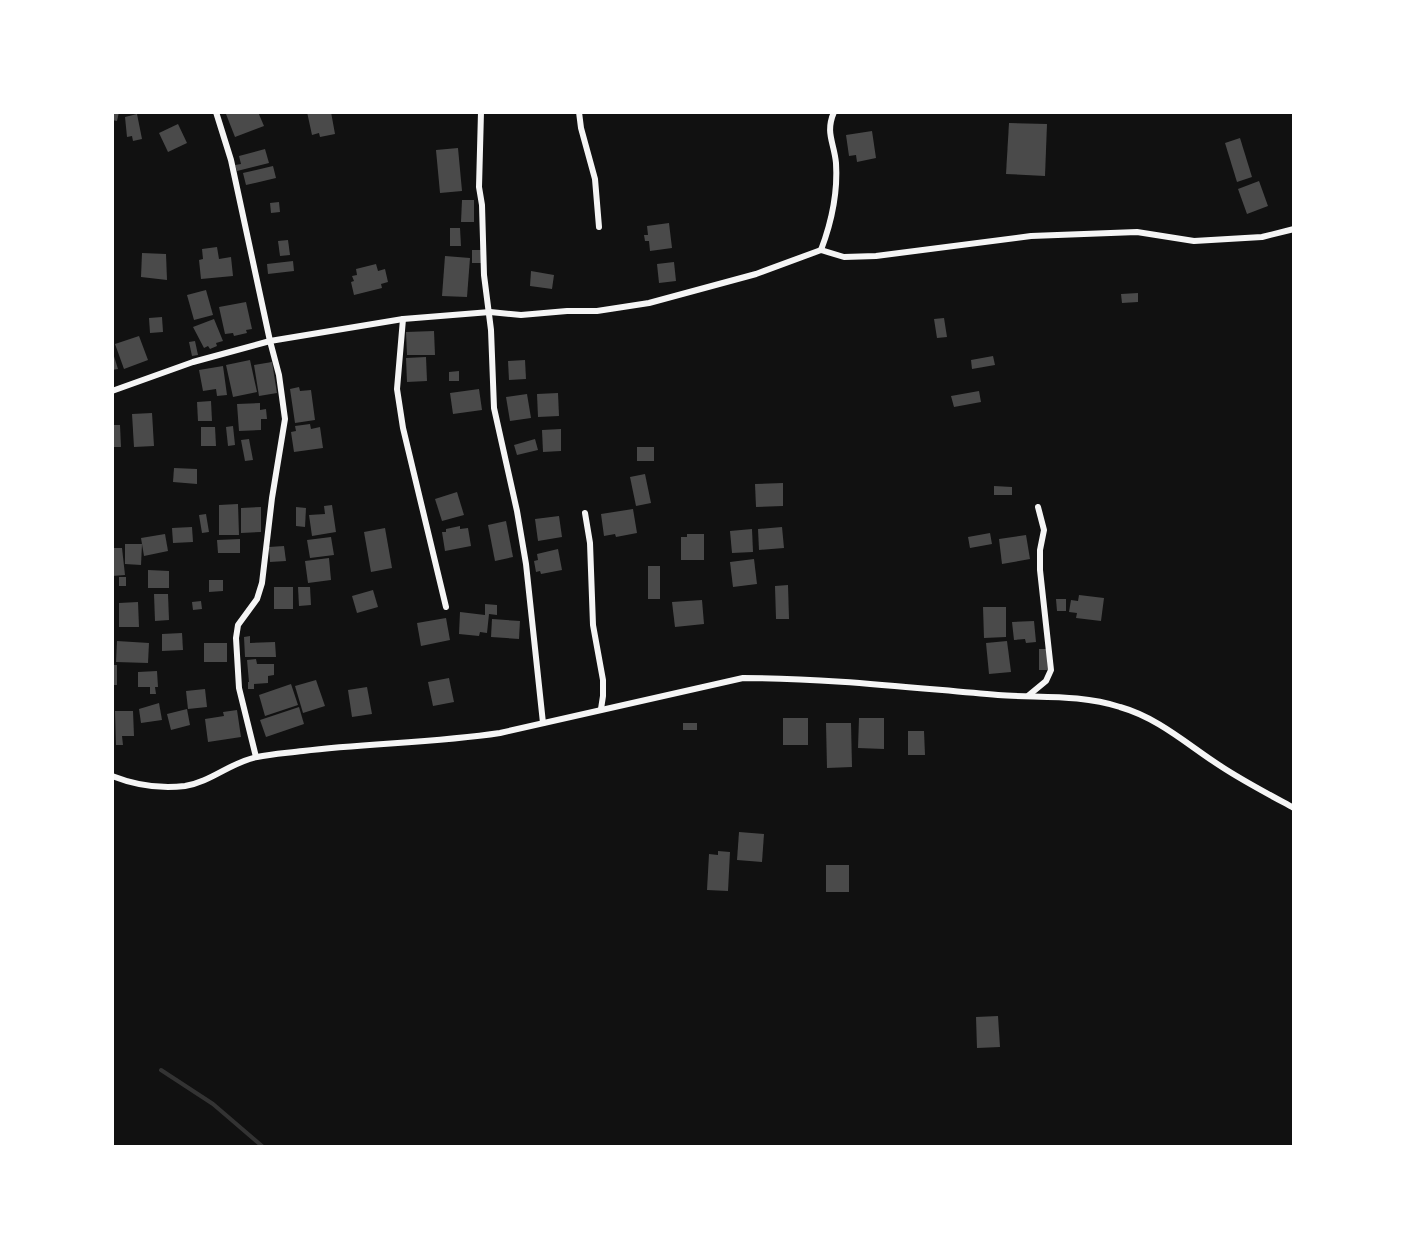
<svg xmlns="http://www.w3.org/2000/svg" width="1406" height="1259" viewBox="0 0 1406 1259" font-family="'Source Sans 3',sans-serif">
<rect width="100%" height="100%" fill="#111"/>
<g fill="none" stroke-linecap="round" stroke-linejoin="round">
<polyline stroke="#333" stroke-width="4" points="161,1070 213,1104 262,1146"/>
</g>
<g fill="#4a4a4a">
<polygon points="112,112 119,112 117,121 112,120"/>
<polygon points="231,112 258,112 264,126 235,137 226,114"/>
<polygon points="307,112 331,112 335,134 320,137 319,133 312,135"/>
<polygon points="137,114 142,139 133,141 132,136 127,137 125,117"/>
<polygon points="1009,123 1047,124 1045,176 1006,174"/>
<polygon points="178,124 187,143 168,152 159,133"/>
<polygon points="872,131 876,158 857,162 856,155 849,156 846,135"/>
<polygon points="1240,138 1252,177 1237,182 1225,143"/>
<polygon points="458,148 462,191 440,193 436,150"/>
<polygon points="265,149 269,163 237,171 235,165 241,164 239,156"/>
<polygon points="273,166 276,178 246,185 243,173"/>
<polygon points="1259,181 1268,206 1247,214 1238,189"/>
<polygon points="462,200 474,200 474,222 461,222"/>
<polygon points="279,202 280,212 271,213 270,203"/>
<polygon points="669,223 672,248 650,251 649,241 645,241 644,235 648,235 647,226"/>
<polygon points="450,228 460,228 461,246 450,246"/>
<polygon points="288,240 290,255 280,256 278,241"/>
<polygon points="217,247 219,259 231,257 233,276 201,279 199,260 203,259 202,249"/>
<rect x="472" y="250" width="10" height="13"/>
<polygon points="142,253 166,254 167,280 141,277"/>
<polygon points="445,256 470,258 467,297 442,296"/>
<polygon points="293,261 294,271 268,274 267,264"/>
<polygon points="674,262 676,281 659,283 657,264"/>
<polygon points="376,264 378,271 385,269 388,282 381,284 382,288 354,295 351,282 354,281 352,276 357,275 356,269"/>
<polygon points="531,271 554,275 552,289 530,286"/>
<polygon points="206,290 213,315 194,320 187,295"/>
<polygon points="1138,293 1138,302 1122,303 1121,294"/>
<polygon points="246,302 252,329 246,330 247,333 234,336 233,333 225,334 219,307"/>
<polygon points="162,317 163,332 150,333 149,318"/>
<polygon points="944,318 947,337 937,338 934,319"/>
<polygon points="214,319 223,341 216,343 217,346 210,349 208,346 204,348 193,327"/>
<polygon points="434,331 435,355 407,355 406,332"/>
<polygon points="139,336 148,360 124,369 115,344"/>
<polygon points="195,341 198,355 192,356 189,342"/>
<polygon points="112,350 118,369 112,370"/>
<polygon points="993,356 995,365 972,369 971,360"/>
<polygon points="426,357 427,381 407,382 406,358"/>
<polygon points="250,360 257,392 233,397 226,365"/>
<polygon points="525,360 526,379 509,380 508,361"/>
<polygon points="272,362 277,393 259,396 254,365"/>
<polygon points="223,366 227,395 217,396 216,389 203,391 199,370"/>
<polygon points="459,371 459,381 449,381 449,372"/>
<polygon points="299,387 300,391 311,390 315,420 295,423 290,389"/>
<polygon points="479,389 482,410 453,414 450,393"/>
<polygon points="979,391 981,402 954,407 951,396"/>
<polygon points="558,393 559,416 538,417 537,394"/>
<polygon points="527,394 531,418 510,421 506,397"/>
<polygon points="211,401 212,421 198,421 197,402"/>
<polygon points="260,403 260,410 266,409 267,419 261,419 261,430 239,431 237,404"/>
<polygon points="152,413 154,446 134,447 132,414"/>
<polygon points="310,424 311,429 320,427 323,448 294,452 291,432 296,431 295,426"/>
<polygon points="112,425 120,425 121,447 112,447"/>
<polygon points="233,426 235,445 228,446 226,427"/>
<polygon points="201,427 215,427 216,446 201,446"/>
<polygon points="561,429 561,451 543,452 542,430"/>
<polygon points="249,439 253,460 245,461 241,440"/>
<polygon points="535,439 538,450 517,455 514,445"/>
<rect x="637" y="447" width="17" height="14"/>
<polygon points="174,468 197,469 197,484 173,482"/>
<polygon points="645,474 651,503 636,506 630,477"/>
<polygon points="783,483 783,506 756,507 755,484"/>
<polygon points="994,486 1012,487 1012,495 994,495"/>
<polygon points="457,492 464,515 442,521 435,499"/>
<polygon points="238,504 239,535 219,535 219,505"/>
<polygon points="332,505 336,532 312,536 309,515 325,514 324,506"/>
<polygon points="261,507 261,532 241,533 241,508"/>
<polygon points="296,507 306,508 305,527 296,526"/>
<polygon points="633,509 637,533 616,537 615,534 604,536 601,514"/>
<polygon points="206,514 209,532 202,533 199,515"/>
<polygon points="559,516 562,537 538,541 535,519"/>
<polygon points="506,521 513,557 495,561 488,525"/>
<polygon points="460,526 460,529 468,528 471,546 445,551 442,532 446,532 446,529"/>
<polygon points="192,527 193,542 173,543 172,528"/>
<polygon points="782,527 784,548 759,550 758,529"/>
<polygon points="385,528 392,568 371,572 364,532"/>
<polygon points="752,529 753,552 732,553 730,531"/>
<polygon points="990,533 992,544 970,548 968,537"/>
<polygon points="165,534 168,551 144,556 141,538"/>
<polygon points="687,534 704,534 704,560 681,560 681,537 687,537"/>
<polygon points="1026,535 1030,559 1002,564 999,539"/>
<polygon points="331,537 334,555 310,558 307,540"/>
<polygon points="240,539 240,553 218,553 217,540"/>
<polygon points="125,544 142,544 141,565 125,564"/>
<polygon points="284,546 286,561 270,562 269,547"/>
<polygon points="112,548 122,548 125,575 112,576"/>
<polygon points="558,549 562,570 541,574 540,571 536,572 534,561 538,560 537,554"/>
<polygon points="329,558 331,580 308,583 305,561"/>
<polygon points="754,559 757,584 733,587 730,562"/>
<rect x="648" y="566" width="12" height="33"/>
<polygon points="148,570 169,571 169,588 148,588"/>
<rect x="119" y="577" width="7" height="9"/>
<polygon points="209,580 223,580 223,591 209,592"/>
<polygon points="788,585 789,619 776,619 775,586"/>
<rect x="274" y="587" width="19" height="22"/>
<polygon points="298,587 310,587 311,605 299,606"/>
<polygon points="373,590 378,607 357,613 352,596"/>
<polygon points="154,594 168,594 169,620 155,621"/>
<polygon points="1079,595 1104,598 1101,621 1076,618 1077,613 1069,612 1071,600 1078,601"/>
<polygon points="1056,599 1066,599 1066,611 1057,611"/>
<polygon points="702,600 704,624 675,627 672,602"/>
<polygon points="201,601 202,609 193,610 192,602"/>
<polygon points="138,602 139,627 119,627 119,603"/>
<polygon points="485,604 497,605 497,615 489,614 487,633 480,632 479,636 459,634 460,612 485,615"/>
<polygon points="983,607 1006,607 1006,637 984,638"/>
<polygon points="446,618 450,640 421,646 417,623"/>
<polygon points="492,619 520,621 519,639 491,637"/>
<polygon points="1034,621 1036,642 1026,643 1025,639 1014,640 1012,622"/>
<polygon points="182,633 183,650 162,651 162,634"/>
<polygon points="250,636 250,643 275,642 276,657 245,657 244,637"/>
<polygon points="117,641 149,643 148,663 116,662"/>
<polygon points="1007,641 1011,672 989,674 986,643"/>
<rect x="204" y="643" width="23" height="19"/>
<polygon points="1039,649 1047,649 1048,670 1039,670"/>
<polygon points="256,659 257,664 274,664 274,675 268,676 268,683 254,684 254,689 248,689 248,682 249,682 247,660"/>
<rect x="112" y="665" width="5" height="20"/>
<polygon points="157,671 158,687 155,687 156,694 150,694 150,687 138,687 138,672"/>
<polygon points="449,678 454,702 433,706 428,682"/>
<polygon points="316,680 325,706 303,713 295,686"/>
<polygon points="291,684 298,705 265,716 259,695"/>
<polygon points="367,687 372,714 352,717 348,690"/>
<polygon points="205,689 207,707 188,709 186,691"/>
<polygon points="159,703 162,720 141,723 139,709"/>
<polygon points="299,707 304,724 266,737 260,720"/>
<polygon points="187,709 190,725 171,730 167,714"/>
<polygon points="237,710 241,737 208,742 205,719 224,716 223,712"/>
<polygon points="115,711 133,711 134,736 122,736 123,745 116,745"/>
<rect x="783" y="718" width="25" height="27"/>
<polygon points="859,718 884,718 884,749 858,748"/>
<rect x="683" y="723" width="14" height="7"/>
<polygon points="826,723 851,723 852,767 827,768"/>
<polygon points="908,731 924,731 925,755 908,755"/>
<polygon points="739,832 764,834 762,862 737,860"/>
<polygon points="718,851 730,852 728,891 707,890 709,854 718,855"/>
<rect x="826" y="865" width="23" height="27"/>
<polygon points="998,1016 1000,1047 977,1048 976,1017"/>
</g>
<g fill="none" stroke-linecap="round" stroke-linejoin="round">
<g stroke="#f5f5f5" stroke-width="6">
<polyline points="216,112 231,160 270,341 279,375 285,419 272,498 262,583 257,599 238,625 236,638 239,688 256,757"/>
<polyline points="481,112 479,187 482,205 484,275 491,330 494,408 517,511 526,564 543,723"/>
<polyline points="579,112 581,128 595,179 599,227"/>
<path d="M821,250C832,221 838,194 836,163C834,142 825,133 834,112"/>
<polyline points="403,319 397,389 403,428 446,607"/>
<polyline points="112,391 193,362 270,341 403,319 490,312 521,315 567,311 597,311 649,303 756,274 821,250 844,257 876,256 1031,236 1137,232 1194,241 1262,237 1294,229"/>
<polyline points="585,513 590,543 593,625 603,680 603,696 601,709"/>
<polyline points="1029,695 1046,681 1051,670 1040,570 1040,550 1044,530 1038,507"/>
<path d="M112,776C135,785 161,789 185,786C211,782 231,762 257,757C272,754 288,753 303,751C368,743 434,743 500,733L743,678C828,678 913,688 998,695C1039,698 1080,694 1120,707C1159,718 1189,746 1222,767C1245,782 1270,795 1294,808"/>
</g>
</g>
<rect width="1406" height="1259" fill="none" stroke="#ffffff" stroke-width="228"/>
</svg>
